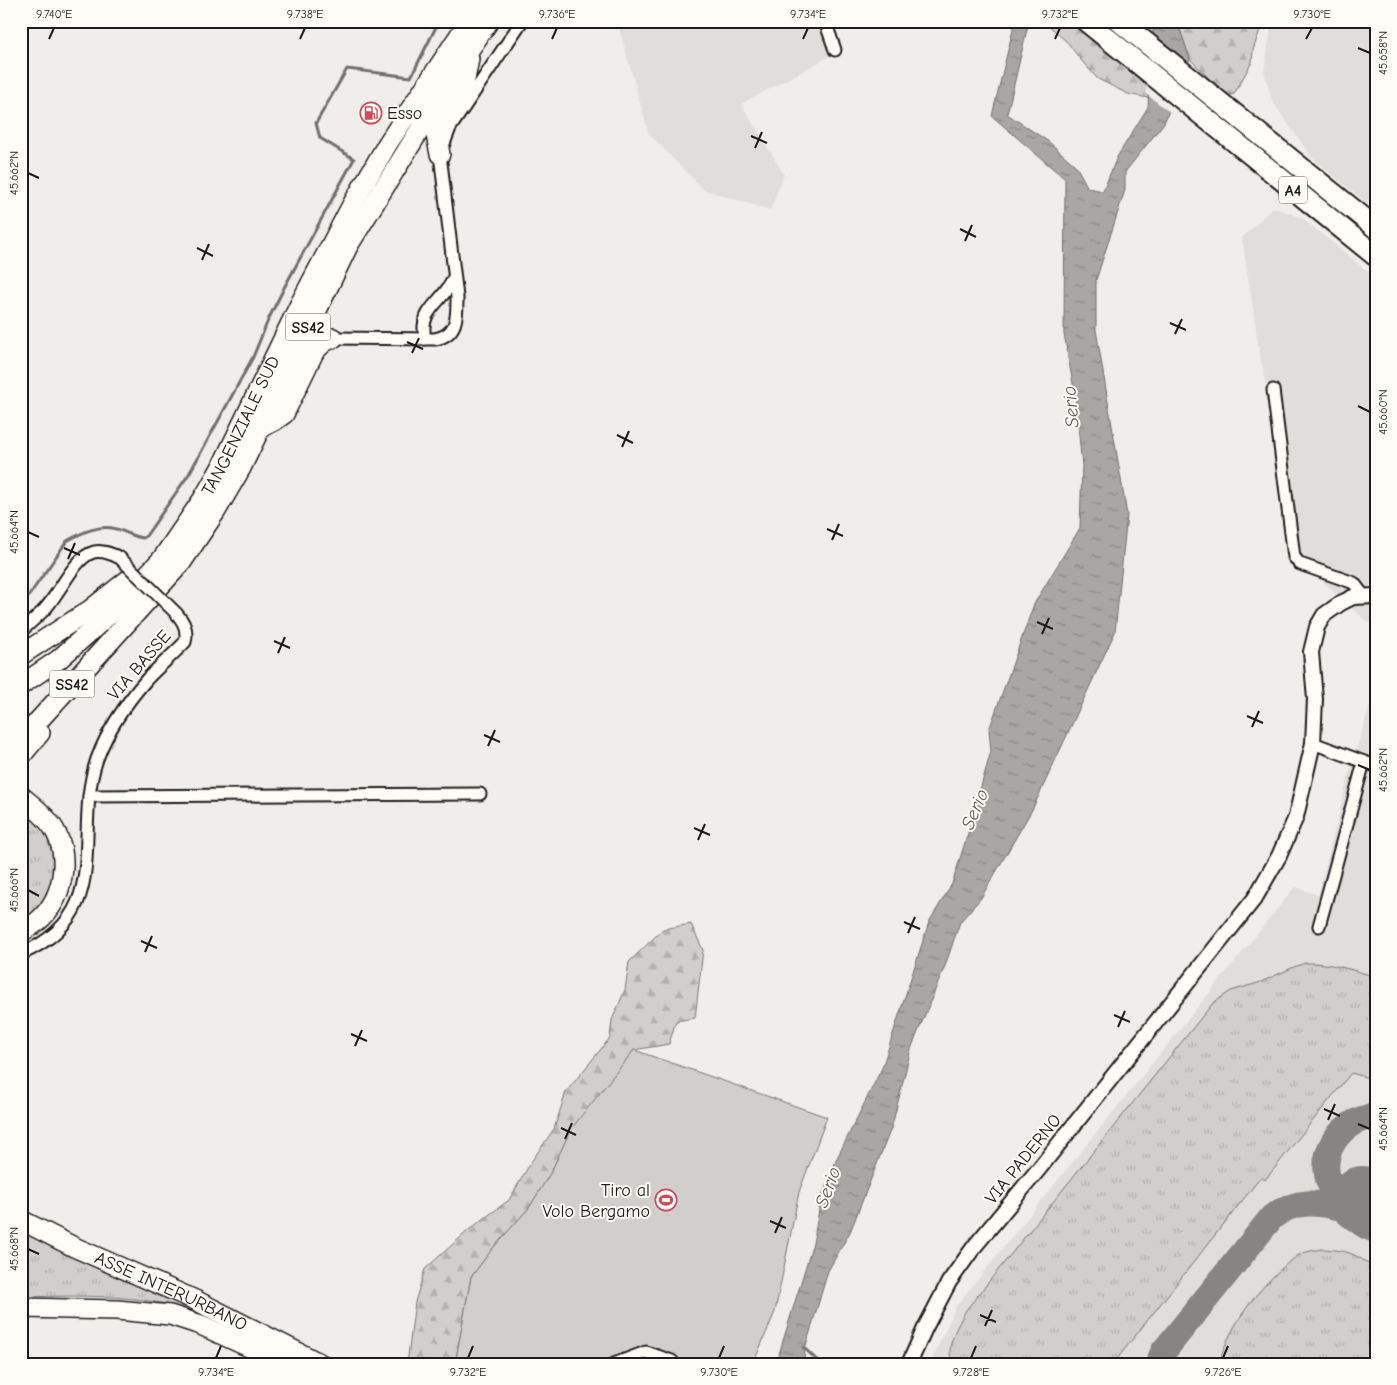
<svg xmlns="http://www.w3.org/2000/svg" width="1397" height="1385" viewBox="0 0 1397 1385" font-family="'Comic Neue',sans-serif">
<defs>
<pattern id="grass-tufts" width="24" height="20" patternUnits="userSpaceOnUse" patternTransform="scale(1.25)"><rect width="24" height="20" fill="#d0cfcc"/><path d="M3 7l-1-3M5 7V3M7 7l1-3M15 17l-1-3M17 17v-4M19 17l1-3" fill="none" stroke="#b2b1af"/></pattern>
<pattern id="forest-firs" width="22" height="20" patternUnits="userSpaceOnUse" patternTransform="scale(1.25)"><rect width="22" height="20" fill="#d0cfcc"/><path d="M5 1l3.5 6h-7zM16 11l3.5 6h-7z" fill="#b2b1af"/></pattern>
<pattern id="water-ripples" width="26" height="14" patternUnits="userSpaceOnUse" patternTransform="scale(1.25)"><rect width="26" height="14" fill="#a8a7a3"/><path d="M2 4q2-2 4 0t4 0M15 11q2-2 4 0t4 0" fill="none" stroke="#888784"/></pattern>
</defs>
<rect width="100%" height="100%" fill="#f0eeea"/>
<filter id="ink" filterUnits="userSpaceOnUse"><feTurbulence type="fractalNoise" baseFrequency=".02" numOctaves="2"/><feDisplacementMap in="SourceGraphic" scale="10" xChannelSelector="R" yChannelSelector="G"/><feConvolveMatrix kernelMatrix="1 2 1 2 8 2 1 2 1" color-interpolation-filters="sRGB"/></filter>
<g filter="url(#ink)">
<g fill="#e0deda">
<polygon points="617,21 820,21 832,55 741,104 784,174 770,210 704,190 649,134"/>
<polygon points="1272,21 1376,21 1376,211 1312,158 1272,101 1264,72"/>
<polygon points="1273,207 1302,218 1376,278 1376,625 1366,621 1304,565 1260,355 1242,238"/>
<polygon points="1376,685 1376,1364 930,1364 956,1306 1295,887 1318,895 1350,771"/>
</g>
<g fill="url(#grass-tufts)" stroke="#767674">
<path d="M21,806C28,813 38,820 43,828C66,861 50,901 21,924Z"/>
<path d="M1305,963C1329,962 1353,970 1376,977V1080L1351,1073L1265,1180L1261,1177L1113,1364H953C944,1346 958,1326 966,1310L1213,1003L1231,991L1261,982L1294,967Z"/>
<path d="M21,1230L231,1326C211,1318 191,1309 170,1305C124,1294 69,1296 21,1297Z"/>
<path d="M1321,1249C1348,1250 1355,1253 1376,1270V1364H1220C1225,1328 1269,1274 1299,1255C1305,1251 1314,1251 1321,1249Z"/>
</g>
<g fill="url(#forest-firs)" stroke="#767674">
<polygon points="1042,21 1154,21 1148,98 1128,94 1098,79 1080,59 1068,43 1045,22"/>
<polygon points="1177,21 1263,21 1253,50 1252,62 1234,94 1226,96 1190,59"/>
<polygon points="691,924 703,950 695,1018 676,1021 669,1044 634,1050 569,1134 550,1174 529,1208 493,1248 471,1277 455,1364 407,1364 415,1302 425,1269 470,1229 509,1200 531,1162 554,1129 566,1092 610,1038 612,1020 625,990 629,962 663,929"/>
</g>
<polygon fill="#d0cfcc" stroke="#767674" points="634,1050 827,1117 799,1192 775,1312 753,1364 455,1364 471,1277 493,1248 529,1208 551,1172 571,1129"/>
<polygon fill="url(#water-ripples)" stroke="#706f6d" points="1015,21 1029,21 1007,114 1049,142 1076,166 1088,188 1103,191 1117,157 1148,107 1154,21 1177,21 1190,59 1164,123 1125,172 1125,190 1096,280 1096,330 1127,515 1115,632 1033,808 981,898 960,922 945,966 911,1049 892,1126 850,1232 828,1271 805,1349 804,1364 777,1364 779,1354 813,1243 821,1199 837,1158 882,1068 929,922 952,884 968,833 991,751 989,730 1034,604 1080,528 1082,466 1075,395 1064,334 1065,179 992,116"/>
<polygon fill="#f0eeea" points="1150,36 1189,67 1171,113 1146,94"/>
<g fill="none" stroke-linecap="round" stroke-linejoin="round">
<g stroke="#706f6d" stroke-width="3">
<path d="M21,607L67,541C81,533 99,524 116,529C125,531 133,537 143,538L146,536L189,474L222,414L253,357L269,318L285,286L354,159L320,138L316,123L347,69L411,77L439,21"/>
<polyline points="803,1347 821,1364"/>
</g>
<g stroke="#868583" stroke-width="26">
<path d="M1376,1116C1333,1120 1309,1168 1341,1201C1350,1211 1364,1212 1376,1217"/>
<path d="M1158,1364L1163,1352L1272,1217C1300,1196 1322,1204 1353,1210"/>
</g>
<polyline stroke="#868583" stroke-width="66" points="1362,1199 1376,1209"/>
<g stroke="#1c1c1c" stroke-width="15">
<g id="minor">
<polyline points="825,21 835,50"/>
<path d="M333,338L435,339C458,335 457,316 457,297L440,154L450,128L522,21"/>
<path d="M425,339C418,308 444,303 454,277"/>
<polyline points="1273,390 1294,557 1300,564 1354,583 1364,596"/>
<path d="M21,631C29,624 37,617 44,610C59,595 74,557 94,552C103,550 112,554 120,558"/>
<polyline points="1313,743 1364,762 1319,926"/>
<polyline points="1364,762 1376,766"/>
<polyline points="89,796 480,794"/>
<path d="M21,954C117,912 71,835 97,759C108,729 126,703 147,679C159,666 173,655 185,642C188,630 184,622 176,613"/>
<polyline points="614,1364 646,1352 672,1361"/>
</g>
</g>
<g stroke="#1c1c1c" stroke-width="18">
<polyline id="tertiary" points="909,1364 925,1328 949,1282 974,1247 1038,1170 1255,898 1279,856 1296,817 1313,743 1315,699 1311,652 1317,627 1324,615 1341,603 1353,597 1376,596"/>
</g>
<g stroke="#1c1c1c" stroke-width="22">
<g id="trunk">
<polyline points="440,154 436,135 439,126 464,85 469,59"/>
<polyline points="260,428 274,421 284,414 314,352 324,342 333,338"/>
<polyline points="21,655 90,610 133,576"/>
<path id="s1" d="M21,685L58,660L111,613L162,559L203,499L221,468L300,304L352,205L388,143L469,21"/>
<polyline points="21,740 181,563 216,511 241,468 348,246 471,47 489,21"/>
<polyline points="21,756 40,733"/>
<path d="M21,796C33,806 46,816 54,829C71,858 63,900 38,921C33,925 27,929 21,932"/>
<path id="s2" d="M21,1220L74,1247L195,1300L321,1364"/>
<polyline points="21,1308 117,1310 170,1315 201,1325 286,1364"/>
</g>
</g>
<g stroke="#1c1c1c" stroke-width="24">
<g id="motorway">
<polyline points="1086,21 1376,256"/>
<polyline points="1119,21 1376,228"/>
</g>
</g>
<use href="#minor" stroke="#fdfcf7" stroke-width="11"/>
<use href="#tertiary" stroke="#fdfcf7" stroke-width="14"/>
<use href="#trunk" stroke="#fdfcf7" stroke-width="19"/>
<use href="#motorway" stroke="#fdfcf7" stroke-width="20"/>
<g stroke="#1c1c1c" stroke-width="15" stroke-linecap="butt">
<polyline id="minor-bridge" points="120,558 176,613"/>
</g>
<use href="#minor-bridge" stroke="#fdfcf7" stroke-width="11"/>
</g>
</g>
<path fill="none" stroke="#1c1c1c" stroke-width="2" d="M49,39L54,28M300,39L305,28M552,39L557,28M803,39L808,28M1055,39L1060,28M1306,39L1312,28M1358,48L1370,53M751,136L767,143M755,148L762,132M28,173L39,178M960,229L976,237M965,241L972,225M197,248L213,256M202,260L209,244M1170,323L1186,330M1175,334L1182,319M407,342L423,349M412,353L419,338M1358,406L1370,412M617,435L633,443M622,447L629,431M827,529L843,536M28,532L39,537M832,540L839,524M64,548L80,555M68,559L75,543M1037,622L1053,629M1042,634L1049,618M274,641L290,648M278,653L285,637M1247,716L1263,723M1252,727L1259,711M484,735L500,742M488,746L495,730M1358,765L1370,770M694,828L710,835M698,840L705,824M28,890L39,896M904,922L920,929M908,933L915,917M141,941L157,948M145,952L152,936M1114,1015L1130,1022M1118,1027L1125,1011M351,1034L367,1041M355,1046L362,1030M1324,1109L1340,1116M1328,1120L1335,1104M1358,1124L1370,1129M561,1128L576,1135M565,1139L572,1123M770,1221L786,1228M775,1233L782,1217M28,1249L39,1254M980,1315L996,1322M985,1326L992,1310M216,1358L221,1346M468,1358L473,1346M719,1358L724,1346M971,1358L976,1346M1223,1358L1228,1346"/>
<defs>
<g id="fuel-ring" transform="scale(1.125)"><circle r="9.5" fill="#fdfcf7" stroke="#d1495b" stroke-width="1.5"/><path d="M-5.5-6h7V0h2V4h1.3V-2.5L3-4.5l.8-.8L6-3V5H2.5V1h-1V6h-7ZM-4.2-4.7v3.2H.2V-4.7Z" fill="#d1495b"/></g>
<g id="stadium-ring" transform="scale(1.125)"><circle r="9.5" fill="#fdfcf7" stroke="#d1495b" stroke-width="1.5"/><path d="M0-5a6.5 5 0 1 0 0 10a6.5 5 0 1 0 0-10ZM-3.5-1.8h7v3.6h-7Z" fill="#d1495b"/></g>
</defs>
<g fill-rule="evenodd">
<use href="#fuel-ring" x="371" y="113"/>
<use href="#stadium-ring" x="666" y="1200"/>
</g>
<g text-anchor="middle" stroke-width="4" stroke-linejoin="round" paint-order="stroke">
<g fill="#fdfcf7" stroke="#605f5e" stroke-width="1">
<rect x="1279" y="176.5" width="28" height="27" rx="4"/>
<rect x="285.5" y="313.5" width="45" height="27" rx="4"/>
<rect x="49.5" y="670.5" width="45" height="27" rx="4"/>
</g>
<g font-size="16" font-weight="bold" fill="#1c1c1c">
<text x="1293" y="196">A4</text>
<text x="308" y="333">SS42</text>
<text x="72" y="690">SS42</text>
</g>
<g font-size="18" fill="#1c1c1c" stroke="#fdfcf7" text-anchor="start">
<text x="387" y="119">Esso</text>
<text x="650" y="1196" text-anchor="end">Tiro al<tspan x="650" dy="21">Volo Bergamo</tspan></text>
</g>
<g font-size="18" fill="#1c1c1c" stroke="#fdfcf7">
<text dy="6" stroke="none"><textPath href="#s1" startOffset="345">TANGENZIALE SUD</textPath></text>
<text transform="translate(139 665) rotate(-49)" y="6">VIA BASSE</text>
<text transform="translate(1023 1159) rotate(-51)" y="6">VIA PADERNO</text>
<text dy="6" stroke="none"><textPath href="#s2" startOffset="166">ASSE INTERURBANO</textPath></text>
</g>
<g font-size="19" font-style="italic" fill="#5b5b59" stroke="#fdfcf7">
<text transform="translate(1070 407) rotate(-95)" y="7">Serio</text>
<text transform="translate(974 809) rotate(-67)" y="7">Serio</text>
<text transform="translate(827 1187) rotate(-70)" y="7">Serio</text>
</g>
</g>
<rect width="1397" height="1385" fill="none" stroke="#fdfcf7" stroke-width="55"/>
<rect x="28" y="28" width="1342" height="1330" fill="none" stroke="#1c1c1c" stroke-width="2"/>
<g font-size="12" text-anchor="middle" fill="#1c1c1c">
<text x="54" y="18">9.740°E</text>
<text x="305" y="18">9.738°E</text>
<text x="557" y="18">9.736°E</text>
<text x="808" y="18">9.734°E</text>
<text x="1060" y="18">9.732°E</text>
<text x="1312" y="18">9.730°E</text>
<text transform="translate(1383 53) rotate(-90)" y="4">45.658°N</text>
<text transform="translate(14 173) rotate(-90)" y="4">45.662°N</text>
<text transform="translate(1383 412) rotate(-90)" y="4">45.660°N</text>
<text transform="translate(14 532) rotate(-90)" y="4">45.664°N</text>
<text transform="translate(1383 770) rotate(-90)" y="4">45.662°N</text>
<text transform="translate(14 890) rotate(-90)" y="4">45.666°N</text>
<text transform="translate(1383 1129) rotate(-90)" y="4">45.664°N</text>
<text transform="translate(14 1249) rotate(-90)" y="4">45.668°N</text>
<text x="216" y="1376">9.734°E</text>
<text x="468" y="1376">9.732°E</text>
<text x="719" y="1376">9.730°E</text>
<text x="971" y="1376">9.728°E</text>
<text x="1223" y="1376">9.726°E</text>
</g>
</svg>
